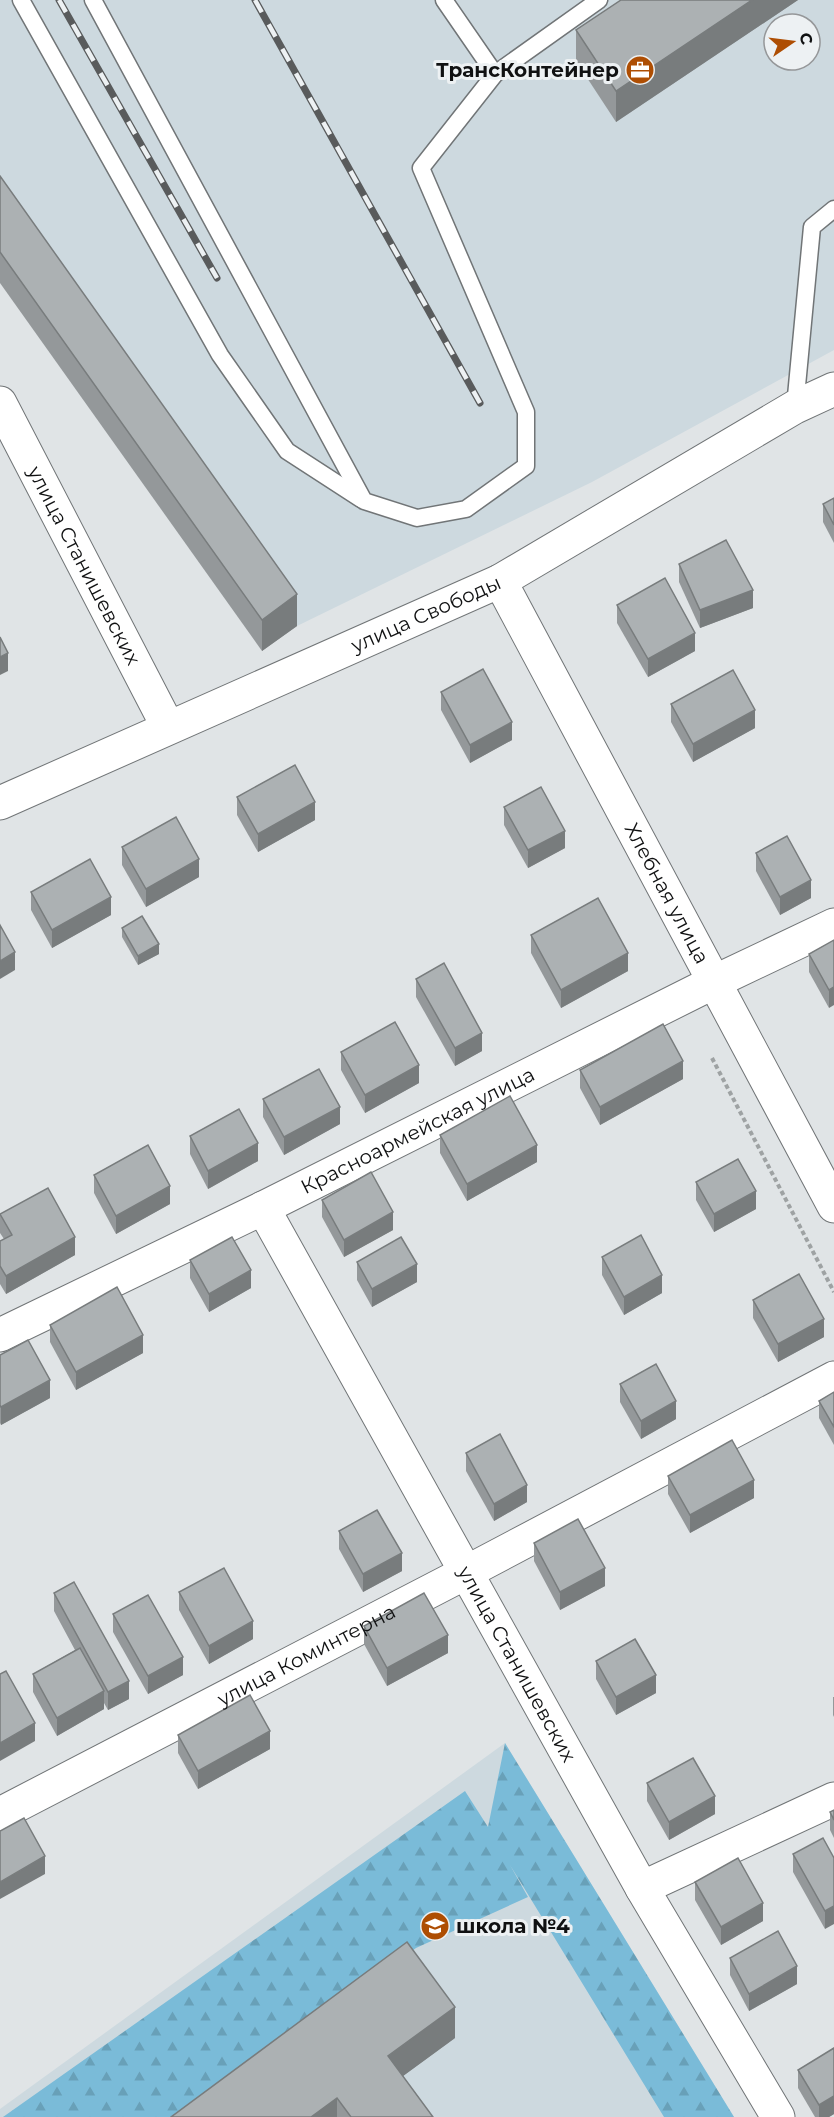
<svg xmlns="http://www.w3.org/2000/svg" width="834" height="2117" viewBox="0 0 834 2117" font-family="Montserrat,sans-serif">
<defs>
<pattern id="forest-firs" width="22" height="20" patternUnits="userSpaceOnUse" patternTransform="scale(1.5)"><rect width="22" height="20" fill="#7abbd8"/><path d="M5 1l3.5 6h-7zM16 11l3.5 6h-7z" fill="#68a0b8"/></pattern>
</defs>
<rect width="100%" height="100%" fill="#e0e4e6"/>
<g fill="#cdd9df" fill-rule="evenodd">
<path d="M0,0H834V350L592,482L297,626L0,207ZM774,24H810V60H774Z"/>
<polygon points="505,1743 734,2117 0,2117 0,2109"/>
</g>
<polygon fill="url(#forest-firs)" points="505,1743 734,2117 664,2117 510,1865 528,1897 416,1948 186,2117 3,2117 465,1791 488,1827"/>
<g fill="none" stroke-linecap="round" stroke-linejoin="round">
<g stroke="#717577" stroke-width="19">
<g id="service">
<polyline points="21,0 220,355 287,451 361,499"/>
<polyline points="93,0 364,501 417,518 466,509 526,466 526,412 421,168 495,74 599,0"/>
<polyline points="444,0 495,74"/>
<polyline points="795,407 812,227 834,209"/>
</g>
</g>
<g stroke="#717577" stroke-width="35">
<g id="minor">
<path id="s1" d="M0,403L168,727"/>
<path id="s2" d="M500,581L834,1206"/>
<path id="s3" d="M0,803L500,581L795,407L834,389"/>
<path id="s4" d="M263,1208L642,1888L778,2117"/>
<path id="s5" d="M0,1335L263,1208L714,982L834,925"/>
<path id="s6" d="M0,1814L465,1573L834,1378"/>
<polyline points="642,1888 834,1799"/>
</g>
</g>
<polyline stroke="#9ea2a3" stroke-width="4" stroke-dasharray="4.5 3" stroke-linecap="butt" points="712,1058 834,1292"/>
<use href="#service" stroke="#fff" stroke-width="16"/>
<use href="#minor" stroke="#fff" stroke-width="33"/>
<g stroke="#595b5c" stroke-width="7">
<g id="rail">
<polyline points="59,0 217,278"/>
<polyline points="255,0 480,403"/>
</g>
</g>
<use href="#rail" stroke="#edf1f3" stroke-width="4.5" stroke-dasharray="14" stroke-linecap="butt"/>
</g>
<g fill="#94989a">
<polygon points="621,0 798,0 616,122 576,61 576,30"/>
<polygon points="0,176 297,626 262,651 0,283"/>
<polygon points="834,498 834,543 823,522 823,504"/>
<polygon points="679,564 753,608 700,628 679,582"/>
<polygon points="617,605 695,651 648,677 617,623"/>
<polygon points="441,692 512,740 470,763 441,710"/>
<polygon points="671,704 755,728 693,762 671,722"/>
<polygon points="237,797 315,820 258,852 237,815"/>
<polygon points="504,807 565,848 528,868 504,825"/>
<polygon points="122,847 199,877 146,907 122,865"/>
<polygon points="756,853 811,898 780,915 756,871"/>
<polygon points="31,892 111,915 52,948 31,910"/>
<polygon points="122,928 159,954 138,965 122,937"/>
<polygon points="531,935 628,971 561,1008 531,953"/>
<polygon points="834,940 829,1008 809,972 809,954"/>
<polygon points="416,979 482,1051 455,1066 416,997"/>
<polygon points="341,1052 419,1083 365,1113 341,1070"/>
<polygon points="580,1070 683,1079 600,1125 580,1088"/>
<polygon points="263,1099 340,1124 284,1155 263,1117"/>
<polygon points="440,1135 537,1162 467,1201 440,1153"/>
<polygon points="190,1136 258,1161 208,1189 190,1154"/>
<polygon points="94,1175 170,1204 116,1234 94,1193"/>
<polygon points="696,1182 756,1209 714,1232 696,1200"/>
<polygon points="322,1200 393,1230 344,1257 322,1217"/>
<polygon points="0,1214 75,1255 6,1294 0,1284 0,1241 4,1239 0,1233"/>
<polygon points="602,1257 662,1293 624,1315 602,1275"/>
<polygon points="190,1260 251,1288 209,1312 190,1278"/>
<polygon points="357,1262 417,1282 372,1307 357,1280"/>
<polygon points="753,1300 824,1337 778,1362 753,1318"/>
<polygon points="50,1325 143,1353 76,1390 50,1342"/>
<polygon points="0,1355 50,1398 1,1425 0,1423"/>
<polygon points="620,1384 676,1419 641,1439 620,1402"/>
<polygon points="834,1392 834,1445 819,1418 819,1401"/>
<polygon points="466,1453 527,1502 494,1521 466,1471"/>
<polygon points="668,1476 754,1498 690,1533 668,1494"/>
<polygon points="339,1531 402,1571 363,1592 339,1549"/>
<polygon points="534,1543 605,1586 560,1610 534,1561"/>
<polygon points="179,1592 253,1639 209,1664 179,1610"/>
<polygon points="54,1593 129,1699 108,1710 104,1703 104,1709 57,1736 33,1692 33,1674 75,1650 54,1611"/>
<polygon points="113,1614 183,1675 148,1694 113,1632"/>
<polygon points="364,1626 448,1653 387,1686 364,1644"/>
<polygon points="596,1661 656,1693 616,1715 596,1679"/>
<polygon points="833,1697 834,1697 834,1717 833,1715"/>
<polygon points="178,1735 270,1749 198,1789 178,1753"/>
<polygon points="647,1783 715,1814 669,1840 647,1801"/>
<polygon points="834,1810 834,1838 830,1830 830,1812"/>
<polygon points="793,1854 834,1858 825,1929 793,1872"/>
<polygon points="695,1882 763,1921 721,1945 695,1900"/>
<polygon points="730,1958 797,1984 749,2011 730,1975"/>
<polygon points="455,2038 403,2076 433,2117 171,2117"/>
<polygon points="834,2048 834,2114 829,2117 815,2117 798,2088 798,2070"/>
</g>
<g fill="#787c7d">
<polygon points="752,0 798,0 616,122 616,91"/>
<polygon points="753,590 753,608 700,628 700,610"/>
<polygon points="297,594 297,626 262,651 262,620"/>
<polygon points="695,633 695,651 648,677 648,659"/>
<polygon points="8,653 8,671 0,675 0,657"/>
<polygon points="755,710 755,728 693,762 693,744"/>
<polygon points="512,722 512,740 470,763 470,745"/>
<polygon points="315,802 315,820 258,852 258,834"/>
<polygon points="565,831 565,848 528,868 528,850"/>
<polygon points="199,859 199,877 146,907 146,889"/>
<polygon points="811,880 811,898 780,915 780,897"/>
<polygon points="111,897 111,915 52,948 52,930"/>
<polygon points="159,944 159,954 138,965 138,956"/>
<polygon points="15,952 15,970 0,979 0,961"/>
<polygon points="628,953 628,971 561,1008 561,990"/>
<polygon points="834,987 834,1005 829,1008 829,990"/>
<polygon points="482,1033 482,1051 455,1066 455,1048"/>
<polygon points="683,1061 683,1079 600,1125 600,1107"/>
<polygon points="419,1065 419,1083 365,1113 365,1095"/>
<polygon points="340,1107 340,1124 284,1155 284,1137"/>
<polygon points="258,1143 258,1161 208,1189 208,1171"/>
<polygon points="537,1145 537,1162 467,1201 467,1184"/>
<polygon points="170,1186 170,1204 116,1234 116,1216"/>
<polygon points="756,1191 756,1209 714,1232 714,1214"/>
<polygon points="393,1212 393,1230 344,1257 344,1240"/>
<polygon points="75,1237 75,1255 6,1294 6,1276"/>
<polygon points="417,1264 417,1282 372,1307 372,1289"/>
<polygon points="251,1270 251,1288 209,1312 209,1294"/>
<polygon points="662,1275 662,1293 624,1315 624,1297"/>
<polygon points="824,1319 824,1337 778,1362 778,1344"/>
<polygon points="143,1335 143,1353 76,1390 76,1372"/>
<polygon points="50,1380 50,1398 1,1425 1,1407"/>
<polygon points="676,1401 676,1419 641,1439 641,1421"/>
<polygon points="754,1480 754,1498 690,1533 690,1515"/>
<polygon points="527,1485 527,1502 494,1521 494,1504"/>
<polygon points="402,1553 402,1571 363,1592 363,1574"/>
<polygon points="605,1568 605,1586 560,1610 560,1592"/>
<polygon points="253,1621 253,1639 209,1664 209,1646"/>
<polygon points="448,1635 448,1653 387,1686 387,1668"/>
<polygon points="183,1657 183,1675 148,1694 148,1676"/>
<polygon points="656,1675 656,1693 616,1715 616,1697"/>
<polygon points="129,1681 129,1699 108,1710 108,1692"/>
<polygon points="104,1691 104,1709 57,1736 57,1718"/>
<polygon points="35,1723 35,1741 0,1761 0,1743"/>
<polygon points="270,1731 270,1749 198,1789 198,1771"/>
<polygon points="715,1796 715,1814 669,1840 669,1822"/>
<polygon points="45,1856 45,1874 0,1899 0,1882"/>
<polygon points="763,1903 763,1921 721,1945 721,1927"/>
<polygon points="834,1906 834,1924 825,1929 825,1911"/>
<polygon points="797,1966 797,1984 749,2011 749,1994"/>
<polygon points="455,2007 455,2038 388,2087 388,2056"/>
<polygon points="834,2096 834,2114 829,2117 819,2117 819,2105"/>
<polygon points="337,2098 337,2117 311,2117"/>
</g>
<g fill="#acb1b3" stroke="#787c7d" stroke-width="1.5">
<polygon points="621,0 752,0 616,91 576,30"/>
<polygon points="0,176 297,594 262,620 0,252"/>
<polygon points="834,498 834,525 823,504"/>
<polygon points="726,540 753,590 700,610 679,564"/>
<polygon points="665,578 695,633 648,659 617,605"/>
<polygon points="0,637 8,653 0,657"/>
<polygon points="483,669 512,722 470,745 441,692"/>
<polygon points="733,670 755,710 693,744 671,704"/>
<polygon points="295,765 315,802 258,834 237,797"/>
<polygon points="541,787 565,831 528,850 504,807"/>
<polygon points="176,817 199,859 146,889 122,847"/>
<polygon points="787,836 811,880 780,897 756,853"/>
<polygon points="90,859 111,897 52,930 31,892"/>
<polygon points="598,898 628,953 561,990 531,935"/>
<polygon points="142,916 159,944 138,956 122,928"/>
<polygon points="0,925 15,952 0,961"/>
<polygon points="834,940 834,987 829,990 809,954"/>
<polygon points="444,963 482,1033 455,1048 416,979"/>
<polygon points="395,1022 419,1065 365,1095 341,1052"/>
<polygon points="663,1024 683,1061 600,1107 580,1070"/>
<polygon points="319,1069 340,1107 284,1137 263,1099"/>
<polygon points="510,1096 537,1145 467,1184 440,1135"/>
<polygon points="239,1109 258,1143 208,1171 190,1136"/>
<polygon points="148,1145 170,1186 116,1216 94,1175"/>
<polygon points="738,1159 756,1191 714,1214 696,1182"/>
<polygon points="371,1172 393,1212 344,1240 322,1200"/>
<polygon points="48,1188 75,1237 6,1276 0,1266 0,1241 12,1235 0,1214"/>
<polygon points="641,1235 662,1275 624,1297 602,1257"/>
<polygon points="232,1237 251,1270 209,1294 190,1260"/>
<polygon points="401,1237 417,1264 372,1289 357,1262"/>
<polygon points="799,1274 824,1319 778,1344 753,1300"/>
<polygon points="117,1287 143,1335 76,1372 50,1325"/>
<polygon points="28,1340 50,1380 1,1407 0,1405 0,1355"/>
<polygon points="656,1364 676,1401 641,1421 620,1384"/>
<polygon points="834,1392 834,1427 819,1401"/>
<polygon points="500,1434 527,1485 494,1504 466,1453"/>
<polygon points="732,1440 754,1480 690,1515 668,1476"/>
<polygon points="377,1510 402,1553 363,1574 339,1531"/>
<polygon points="578,1519 605,1568 560,1592 534,1543"/>
<polygon points="224,1568 253,1621 209,1646 179,1592"/>
<polygon points="74,1582 129,1681 108,1692 54,1593"/>
<polygon points="424,1593 448,1635 387,1668 364,1626"/>
<polygon points="148,1595 183,1657 148,1676 113,1614"/>
<polygon points="635,1639 656,1675 616,1697 596,1661"/>
<polygon points="80,1648 104,1691 57,1718 33,1674"/>
<polygon points="6,1671 35,1723 0,1743 0,1674"/>
<polygon points="250,1695 270,1731 198,1771 178,1735"/>
<polygon points="693,1758 715,1796 669,1822 647,1783"/>
<polygon points="834,1810 834,1820 830,1812"/>
<polygon points="24,1818 45,1856 0,1882 0,1831"/>
<polygon points="823,1838 834,1858 834,1906 825,1911 793,1854"/>
<polygon points="738,1858 763,1903 721,1927 695,1882"/>
<polygon points="778,1931 797,1966 749,1994 730,1958"/>
<polygon points="407,1942 455,2007 388,2056 433,2117 351,2117 337,2098 311,2117 171,2117"/>
<polygon points="834,2048 834,2096 819,2105 798,2070"/>
</g>
<defs>
<g id="office-disc" transform="scale(1.5)"><circle r="9.5" fill="#ae4e03" stroke="#edf1f3"/><path d="M-6-3h4V-5.5h4V-3h4V5H-6ZM-1-4.5V-3h2v-1.5ZM-6 0V1H6V0Z" fill="#fff"/></g>
<g id="school-disc" transform="scale(1.5)"><circle r="9.5" fill="#ae4e03" stroke="#edf1f3"/><path d="M0-5L7-2L0 1L-7-2ZM-4 1L0 2.5L4 1V4Q0 6-4 4Z" fill="#fff"/></g>
</defs>
<g fill-rule="evenodd">
<use href="#office-disc" x="640" y="70"/>
<use href="#school-disc" x="435" y="1926"/>
</g>
<g text-anchor="middle" stroke-width="6" stroke-linejoin="round" paint-order="stroke">
<g font-size="20" font-weight="bold" fill="#101112" stroke="#edf1f3" text-anchor="end">
<text x="619" y="77">ТрансКонтейнер</text>
<text x="456" y="1933" text-anchor="start">школа №4</text>
</g>
<g font-size="20" fill="#101112" stroke="#edf1f3">
<text dy="7" stroke="none"><textPath href="#s1" startOffset="183">улица Станишевских</textPath></text>
<text dy="7" stroke="none"><textPath href="#s3" startOffset="466">улица Свободы</textPath></text>
<text dy="7" stroke="none"><textPath href="#s2" startOffset="354">Хлебная улица</textPath></text>
<text dy="7" stroke="none"><textPath href="#s5" startOffset="465">Красноармейская улица</textPath></text>
<text dy="7" stroke="none"><textPath href="#s6" startOffset="345">улица Коминтерна</textPath></text>
<text dy="7" stroke="none"><textPath href="#s4" startOffset="522">улица Станишевских</textPath></text>
</g>
</g>
<g transform="translate(792 42) rotate(76)"><circle r="28" fill="#edf1f3" stroke="#959799" stroke-width="1.5"/>
<path d="M0-4.5L10 22L0 15L-10 22Z" fill="#ae4e03"/>
<text y="-9" font-size="16" font-weight="bold" text-anchor="middle" fill="#101112">С</text>
</g>
</svg>
